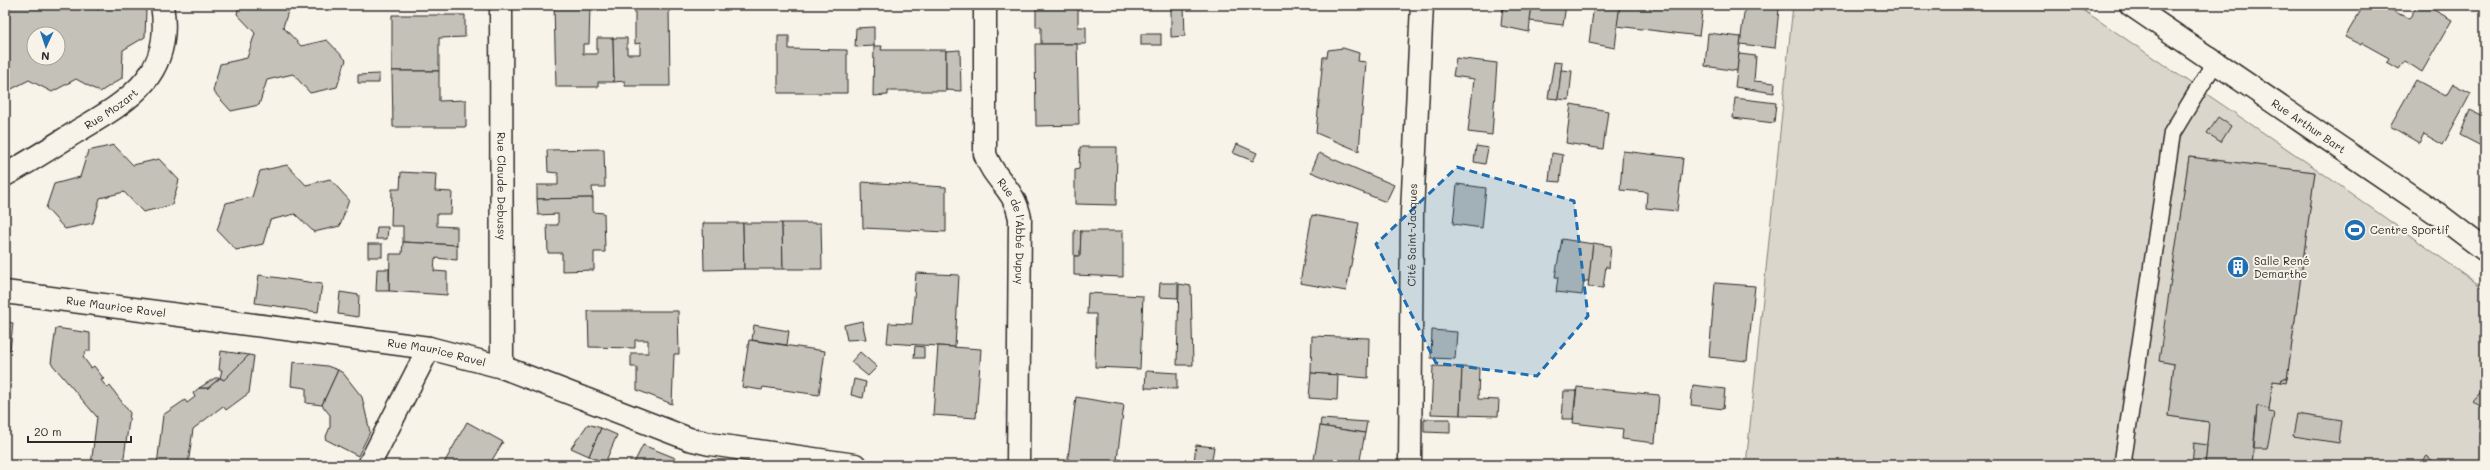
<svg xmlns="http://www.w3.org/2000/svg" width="2490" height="470" viewBox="0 0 2490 470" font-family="Mali,sans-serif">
<rect width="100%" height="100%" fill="#f7f3e8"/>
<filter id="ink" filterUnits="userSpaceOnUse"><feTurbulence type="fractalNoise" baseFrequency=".025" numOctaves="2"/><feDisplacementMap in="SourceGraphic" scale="8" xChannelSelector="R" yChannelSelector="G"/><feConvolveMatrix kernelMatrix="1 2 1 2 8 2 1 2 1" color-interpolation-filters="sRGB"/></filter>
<g filter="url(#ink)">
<polygon fill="#dad6cc" stroke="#82807c" points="1793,5 2076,5 2318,170 2485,289 2485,465 2252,465 2257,406 2269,409 2273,381 2281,382 2282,379 2287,379 2315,172 2189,157 2160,361 2174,364 2168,416 2209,422 2205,465 1746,465"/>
<g fill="#c4c1b9" stroke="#2b2b2b" fill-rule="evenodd">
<path d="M14,5H90L98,10L106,5H137L146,10L145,37L123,50L122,78L100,92L76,79L52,92L29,80L6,92L5,11ZM34,34H58V58H34Z"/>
<polygon points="239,5 290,5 283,27 301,46 327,40 346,60 337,87 310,93 293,74 267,80 259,105 231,111 213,91 220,64 247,58 255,33 237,14"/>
<polygon points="554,5 590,5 589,44 583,44 583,54 597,54 597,38 613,38 614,82 598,82 598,87 556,87"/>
<polygon points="635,5 669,5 670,86 625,86 625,81 614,82 613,38 627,38 627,54 640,54 640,43 635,44"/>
<polygon points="1036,5 1078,5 1078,27 1086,27 1086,44 1041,44 1041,27 1036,27"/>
<polygon points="1171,5 1184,5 1185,36 1171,37"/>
<polygon points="1503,5 1532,5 1529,32 1501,26"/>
<polygon points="1532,5 1566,5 1563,25 1530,21"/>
<polygon points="1594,5 1620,5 1615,48 1589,43"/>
<polygon points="1620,5 1703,5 1699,36 1617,26"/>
<polygon points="2364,5 2382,5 2409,19 2417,5 2425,5 2452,20 2422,72 2405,61 2399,69 2387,62 2389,58 2362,43 2361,45 2345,37"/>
<polygon points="1745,6 1779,9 1775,48 1740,44"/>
<polygon points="392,15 465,15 465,37 439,38 439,71 392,71"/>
<polygon points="874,27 874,46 855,47 856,28"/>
<polygon points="1708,33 1741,37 1737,71 1705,66"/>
<rect x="1141" y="34" width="20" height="11"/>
<polygon points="778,36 789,36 789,49 847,50 847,93 778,93"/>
<polygon points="1035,44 1077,44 1079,125 1036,126"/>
<polygon points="874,46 882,46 881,50 946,50 946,91 888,91 888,95 873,96"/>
<polygon points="1343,48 1359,53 1358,61 1366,62 1359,151 1316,133 1323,57 1327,57 1328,50"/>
<polygon points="960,50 961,91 946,90 946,51"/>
<polygon points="1739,54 1756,56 1754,81 1775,83 1774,93 1735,87"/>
<polygon points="1456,58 1497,63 1492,135 1468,132 1474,79 1453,76"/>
<polygon points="1554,62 1562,63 1558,99 1548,98"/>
<polygon points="1561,70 1572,71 1569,100 1558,99"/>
<polygon points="392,71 439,71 439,101 466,100 466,127 393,127"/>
<polygon points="379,74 379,83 358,83 358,75"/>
<polygon points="2416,80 2446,96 2453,84 2471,93 2443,145 2424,134 2419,143 2390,126"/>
<polygon points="1735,98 1776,103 1774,123 1733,118"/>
<polygon points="1571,104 1608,111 1603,149 1566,143"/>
<polygon points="2470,110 2485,117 2485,148 2460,135"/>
<polygon points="2218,117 2231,126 2221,142 2207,133"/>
<polygon points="1237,144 1257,153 1253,161 1233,153"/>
<polygon points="114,145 133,165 159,159 179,180 172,205 143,212 124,192 100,198 93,223 65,229 46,208 54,184 80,177 88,151"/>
<polygon points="1476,146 1488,148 1485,164 1474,162"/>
<polygon points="1080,147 1117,147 1116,205 1075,204 1075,170 1079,169"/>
<polygon points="604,149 605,187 592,187 593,198 537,199 537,185 558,185 558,173 548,172 547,150"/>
<polygon points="1623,151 1683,158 1677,211 1646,208 1647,192 1620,190"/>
<polygon points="1319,153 1394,185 1386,202 1311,172"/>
<polygon points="1552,153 1563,155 1560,182 1549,181"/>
<polygon points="2189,157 2315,172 2287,379 2282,379 2281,382 2273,381 2269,409 2257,406 2252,465 2205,465 2209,422 2168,416 2174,364 2159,361"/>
<polygon points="287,165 306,185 330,179 349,200 340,226 314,232 295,214 270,220 263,244 236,250 217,230 226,203 252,197 260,171"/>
<polygon points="401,172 436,174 435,191 452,192 451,214 437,214 437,226 457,227 457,245 403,242 403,226 391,226 392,189 400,189"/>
<polygon points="862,182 946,187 946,232 863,228"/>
<polygon points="1457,184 1486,188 1482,228 1453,224"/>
<polygon points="593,198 593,212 604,213 605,252 594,252 594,270 562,271 562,253 548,253 547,225 558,225 558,214 538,215 537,199"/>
<polygon points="1312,215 1359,223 1346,291 1300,283"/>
<polygon points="703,223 743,223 744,269 704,270"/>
<polygon points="743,223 782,223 783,269 744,269"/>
<polygon points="782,223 821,223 822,269 783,269"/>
<polygon points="377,227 388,227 387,239 376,239"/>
<polygon points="1074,230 1081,231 1080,256 1074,256"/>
<polygon points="1081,231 1123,231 1123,277 1074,275 1074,256 1080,256"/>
<polygon points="1562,239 1593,244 1589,281 1584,281 1582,295 1556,292 1558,277 1555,277"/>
<polygon points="403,242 457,245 457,260 435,258 434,271 447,272 447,295 389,291 390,254 402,254"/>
<polygon points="1593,243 1611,246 1609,268 1606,266 1603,288 1588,287"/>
<rect x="368" y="244" width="14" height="13"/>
<polygon points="377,269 389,269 389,291 376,291"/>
<polygon points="916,273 959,275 955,347 887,343 889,323 912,324"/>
<polygon points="259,275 322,284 318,312 255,303"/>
<polygon points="1160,283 1178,283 1178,298 1159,297"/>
<polygon points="1715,283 1755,286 1747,361 1709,357"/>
<polygon points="1179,284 1191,286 1193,365 1177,365"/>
<polygon points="340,292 359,295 358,317 338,314"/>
<polygon points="1088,293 1143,296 1140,369 1095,367 1096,314 1087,314"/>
<polygon points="588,311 678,311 679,354 674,354 672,404 637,390 637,367 631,367 631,353 648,353 648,340 635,340 635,348 589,347"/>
<polygon points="862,321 866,339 847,340 844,325"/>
<polygon points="5,322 13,323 10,350 5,349"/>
<polygon points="754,325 789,331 787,345 752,340"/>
<polygon points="56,328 90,333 90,351 86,351 83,357 91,368 94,366 104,379 101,380 107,388 110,386 130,413 123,465 91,465 97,417 51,363"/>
<polygon points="1432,330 1457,332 1455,359 1431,358"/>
<polygon points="1312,336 1369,338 1368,378 1311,373"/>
<polygon points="749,340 825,351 819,395 763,387 762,390 742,387"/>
<polygon points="915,346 924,347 924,358 914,358"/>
<polygon points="938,346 981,349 976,418 933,415"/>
<polygon points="221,351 249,355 224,380 220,378 222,370 219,370"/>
<polygon points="860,352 877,367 868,376 851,362"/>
<polygon points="249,355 254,356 249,393 226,410 223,406 193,429 188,465 157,465 163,415 185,400 187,403 195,397 193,393 199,388 208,388 220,378 224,380"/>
<polygon points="293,362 327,366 338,370 322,405 306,403 306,388 291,386"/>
<polygon points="1433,366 1462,367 1460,415 1431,414"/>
<polygon points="1462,367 1479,368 1478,399 1499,400 1498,416 1460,415"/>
<polygon points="338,370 343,373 362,397 370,432 358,456 325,439 330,427 330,415 322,405"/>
<polygon points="1146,371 1177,373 1177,389 1145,388"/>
<polygon points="1311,373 1338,375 1337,400 1309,398"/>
<polygon points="215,378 220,378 208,388 199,388"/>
<polygon points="854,379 866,382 863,398 851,395"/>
<polygon points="2282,379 2287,379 2286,383 2281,382"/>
<polygon points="1693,385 1725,389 1723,409 1691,405"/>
<polygon points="1577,387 1659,395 1655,443 1622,439 1623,429 1573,423"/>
<polygon points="2485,387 2485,410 2473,401"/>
<polygon points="1564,391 1576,391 1573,419 1562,419"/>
<polygon points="1076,397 1124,405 1117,459 1127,461 1126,465 1067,465"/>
<polygon points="2257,406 2269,409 2269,412 2274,413 2267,449 2254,449"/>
<polygon points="2297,414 2342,421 2339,443 2293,436"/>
<polygon points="1321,419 1367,422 1365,433 1320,426"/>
<polygon points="1424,419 1450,419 1450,433 1424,432"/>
<polygon points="467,422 503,442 489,465 443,465"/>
<polygon points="588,424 601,428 589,456 571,448"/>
<polygon points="1320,426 1365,433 1359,465 1313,465"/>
<polygon points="601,428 617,435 605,463 589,456"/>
<polygon points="2194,443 2207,445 2205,465 2192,465"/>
<polygon points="643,445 673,457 681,462 680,465 633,465"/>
<polygon points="1196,445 1214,447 1211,465 1194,462"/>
<polygon points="2427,456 2438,465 2419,465"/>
</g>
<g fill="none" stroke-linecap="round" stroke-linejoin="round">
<g stroke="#2b2b2b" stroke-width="19">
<polyline id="service" points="2126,465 2123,460 2172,133 2215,62"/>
</g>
<g stroke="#2b2b2b" stroke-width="25">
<g id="minor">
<path id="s1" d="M501,5L502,367"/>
<path id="s2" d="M985,5V154C994,181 1014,187 1020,218L1018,465"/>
<path id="s3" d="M2131,5L2439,215L2485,250"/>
<path id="s4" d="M5,175C29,162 52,147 76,132C128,101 174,76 162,5"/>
<path id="s5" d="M5,292L429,348L502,367L689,439L710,444L855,465"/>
<polyline points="369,465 429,348"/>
<path id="s6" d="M1410,465L1412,212L1422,5"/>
</g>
</g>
<use href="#service" stroke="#f7f3e8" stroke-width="16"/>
<use href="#minor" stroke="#f7f3e8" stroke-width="22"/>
</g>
</g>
<path fill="#1f6fb2" fill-opacity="0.2" stroke="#1f6fb2" stroke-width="3" stroke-dasharray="8 5" stroke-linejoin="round" d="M1457,167L1574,201L1588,316L1537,376L1436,363L1376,244Z"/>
<defs>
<g id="stadium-disc" transform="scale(1.15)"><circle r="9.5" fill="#1f6fb2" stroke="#f7f3e8"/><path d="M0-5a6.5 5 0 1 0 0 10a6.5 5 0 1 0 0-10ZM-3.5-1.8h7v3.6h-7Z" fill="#fff"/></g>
<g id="building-disc" transform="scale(1.15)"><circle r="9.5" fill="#1f6fb2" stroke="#f7f3e8"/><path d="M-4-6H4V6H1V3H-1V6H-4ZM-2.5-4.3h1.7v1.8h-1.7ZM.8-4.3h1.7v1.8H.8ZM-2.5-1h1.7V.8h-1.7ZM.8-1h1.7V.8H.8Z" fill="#fff"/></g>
</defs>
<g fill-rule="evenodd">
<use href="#stadium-disc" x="2355" y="230"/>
<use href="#building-disc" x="2238" y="267"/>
</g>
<g text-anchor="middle" stroke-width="4" stroke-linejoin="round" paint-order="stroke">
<g font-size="11" fill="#2b2b2b" stroke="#f7f3e8">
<text dy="4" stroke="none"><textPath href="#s4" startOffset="125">Rue Mozart</textPath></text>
<text dy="4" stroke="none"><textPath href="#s3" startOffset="215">Rue Arthur Bart</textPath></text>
<text dy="4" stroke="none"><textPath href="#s1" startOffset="181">Rue Claude Debussy</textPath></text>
<text dy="4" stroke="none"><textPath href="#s2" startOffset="234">Rue de l'Abbé Dupuy</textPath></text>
<text dy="4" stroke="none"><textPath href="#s6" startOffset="230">Cité Saint-Jacques</textPath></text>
<text dy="4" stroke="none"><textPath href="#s5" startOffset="112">Rue Maurice Ravel</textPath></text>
<text dy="4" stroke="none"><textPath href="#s5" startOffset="436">Rue Maurice Ravel</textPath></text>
</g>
<g font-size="11" fill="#2b2b2b" stroke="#f7f3e8" text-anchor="start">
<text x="2370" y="234">Centre Sportif</text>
<text x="2254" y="265">Salle René<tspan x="2254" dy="13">Demarthe</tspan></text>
</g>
</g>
<rect width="2490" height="470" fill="none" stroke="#f7f3e8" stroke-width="20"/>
<rect x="10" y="10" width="2470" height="450" fill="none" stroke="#2b2b2b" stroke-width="1.5" filter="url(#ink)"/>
<g transform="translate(46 46) rotate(183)"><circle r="19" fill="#f7f3e8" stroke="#a5a39c"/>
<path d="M0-3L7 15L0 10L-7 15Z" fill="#1f6fb2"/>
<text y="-6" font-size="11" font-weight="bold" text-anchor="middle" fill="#2b2b2b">N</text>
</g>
<path d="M28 436v6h103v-6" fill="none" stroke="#2b2b2b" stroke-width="2"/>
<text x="34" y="436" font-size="12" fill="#2b2b2b" stroke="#f7f3e8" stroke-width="3" paint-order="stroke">20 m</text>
</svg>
